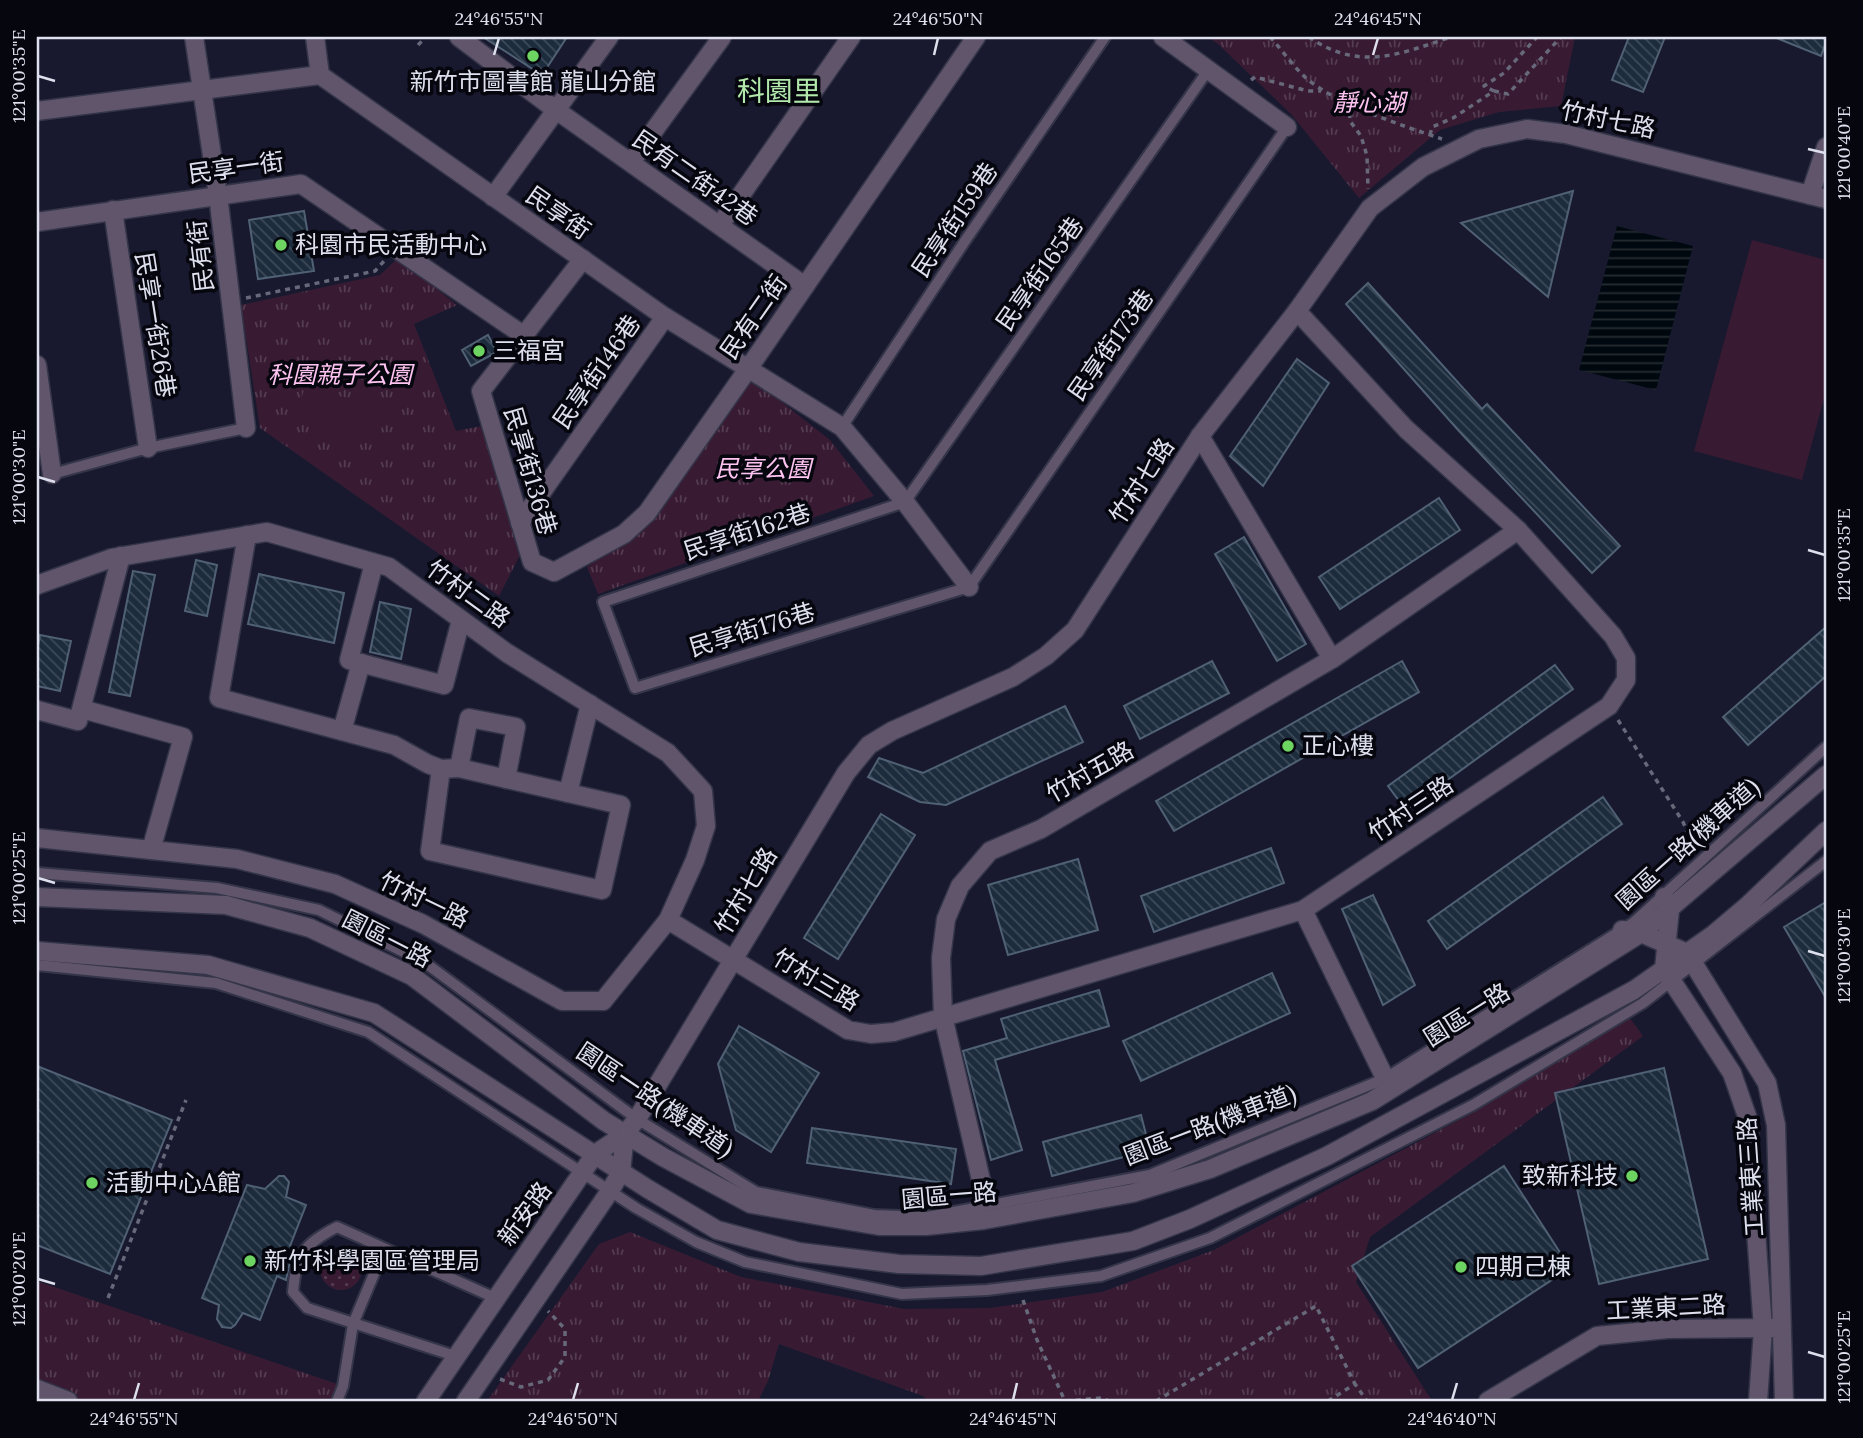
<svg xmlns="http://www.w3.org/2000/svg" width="1863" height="1438" viewBox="0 0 1863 1438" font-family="Lora,'Noto Sans TC',serif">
<defs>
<pattern id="grass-dots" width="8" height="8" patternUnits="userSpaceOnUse" patternTransform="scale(1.75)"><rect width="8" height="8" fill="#381b33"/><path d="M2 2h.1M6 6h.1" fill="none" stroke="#543c51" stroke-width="1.8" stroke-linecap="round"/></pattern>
<pattern id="park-tufts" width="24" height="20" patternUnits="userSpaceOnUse" patternTransform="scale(1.75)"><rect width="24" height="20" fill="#381b33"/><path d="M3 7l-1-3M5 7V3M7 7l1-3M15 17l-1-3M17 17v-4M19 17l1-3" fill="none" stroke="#543c51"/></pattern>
<pattern id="water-rules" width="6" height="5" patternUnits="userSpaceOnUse" patternTransform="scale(1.75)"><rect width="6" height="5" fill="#00080f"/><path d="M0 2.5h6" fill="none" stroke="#252c32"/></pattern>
<pattern id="building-back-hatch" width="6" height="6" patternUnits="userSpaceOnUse" patternTransform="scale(1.75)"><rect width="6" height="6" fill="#1c2c3d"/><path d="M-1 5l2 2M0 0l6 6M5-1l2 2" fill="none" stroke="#3d4a59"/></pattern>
</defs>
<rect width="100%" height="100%" fill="#18192e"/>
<circle fill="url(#grass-dots)" cx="341" cy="1269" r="21"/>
<g fill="url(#park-tufts)">
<polygon points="1208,37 1575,37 1561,106 1499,112 1440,130 1359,198 1291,114 1218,44"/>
<polygon points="398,258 457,305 414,324 456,431 487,425 522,551 499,596 260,428 241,305 380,275"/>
<polygon points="750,377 830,440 874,496 598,594 587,567 622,543"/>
<polygon points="1629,1017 1643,1036 1370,1237 1356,1282 1432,1401 927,1401 923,1396 779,1344 768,1381 758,1401 487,1401 599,1244 630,1232 741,1277 904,1309 989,1308 1102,1292 1214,1250 1476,1111"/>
<polygon points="37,1281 343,1386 337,1401 80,1401 37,1383"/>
</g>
<g fill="#381b33">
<polygon points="1752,240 1826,260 1826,391 1802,480 1694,451"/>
<polygon points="305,386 387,410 376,446 295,422"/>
</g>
<polygon fill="url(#water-rules)" points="1617,226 1693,246 1656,390 1579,370"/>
<g fill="url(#building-back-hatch)" stroke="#506175" stroke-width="2">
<polygon points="483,37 567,37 542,75"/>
<polygon points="1629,37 1665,37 1643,92 1612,80"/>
<polygon points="1774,37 1826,37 1826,42 1821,56"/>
<polygon points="1573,191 1548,297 1461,223"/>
<polygon points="304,211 314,271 258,279 249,220"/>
<polygon points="1368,283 1482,409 1487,404 1620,546 1592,573 1459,431 1346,304"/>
<polygon points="488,335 497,352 471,366 462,350"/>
<polygon points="1297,359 1329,383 1263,486 1230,456"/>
<polygon points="1439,498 1460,530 1340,609 1319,577"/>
<polygon points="1244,537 1306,644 1277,661 1215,554"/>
<polygon points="196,560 217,565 207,616 185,611"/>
<polygon points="133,571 155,575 130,696 109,692"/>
<polygon points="259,574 344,593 334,643 248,624"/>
<polygon points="380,602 411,609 401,659 370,652"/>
<polygon points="1826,627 1826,676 1748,745 1723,717"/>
<polygon points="40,635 71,641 60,691 37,686 37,651"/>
<polygon points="1212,661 1229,693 1140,739 1124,706"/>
<polygon points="1402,661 1419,692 1174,831 1156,801"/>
<polygon points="1555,665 1573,689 1406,810 1388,786"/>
<polygon points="1065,706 1083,742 946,805 920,802 868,777 879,758 923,773"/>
<polygon points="1603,797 1622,824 1447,949 1428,921"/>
<polygon points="881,814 915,835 838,959 804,938"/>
<polygon points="1271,848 1284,883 1154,932 1141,896"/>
<polygon points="1078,859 1098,930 1008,955 988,885"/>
<polygon points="1373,895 1415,985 1383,1005 1342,909"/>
<polygon points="1826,902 1826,998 1784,927"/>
<polygon points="1272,973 1290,1013 1141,1081 1123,1041"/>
<polygon points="1099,990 1109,1026 995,1060 1022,1150 991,1160 963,1051 1007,1038 1001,1019"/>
<polygon points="739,1026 819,1073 771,1152 736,1130 718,1064"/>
<polygon points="37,1066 172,1120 110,1274 37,1245"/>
<polygon points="1664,1068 1708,1259 1599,1284 1555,1093"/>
<polygon points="1141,1115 1150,1150 1052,1176 1043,1142"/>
<polygon points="812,1128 956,1149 951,1184 807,1163"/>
<polygon points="1504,1166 1570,1268 1418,1368 1352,1266"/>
<polygon points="279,1176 284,1176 289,1182 286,1197 306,1205 290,1246 296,1249 289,1266 286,1280 277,1276 260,1320 243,1313 235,1325 231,1328 222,1327 217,1319 219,1305 202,1298 247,1185 265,1189"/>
</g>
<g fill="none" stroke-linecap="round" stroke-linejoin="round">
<g stroke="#343549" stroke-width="14">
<g id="service">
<polyline points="1209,69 905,502 603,602 635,688 969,587 1287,127"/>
<polyline points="842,427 965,241 1105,37"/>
<polyline points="52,474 148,448 246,428"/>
<polyline points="37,873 217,888 319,910 424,962 637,1119 756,1192 874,1215 927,1217 1150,1175 1384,1079 1633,923 1826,747"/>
<polyline points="37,965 216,983 368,1032 636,1208 696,1242 745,1262 902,1294 987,1290 1101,1276 1210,1238 1473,1105 1643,1003 1826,861"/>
<path d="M455,1356L307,1308L293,1292C296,1254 304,1244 337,1227L495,1298"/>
<polyline points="337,1401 343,1386 353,1324 384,1250"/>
</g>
</g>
<g stroke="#343549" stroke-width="21">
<g id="minor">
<polyline points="194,37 218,195 246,428"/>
<polyline points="315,37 320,75"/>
<polyline points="459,37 556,110 805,286"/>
<polyline points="1163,37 1287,127"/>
<polyline points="37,111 320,75 665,317 842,427 905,502 969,587"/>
<polyline points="631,162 722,37"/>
<polyline points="1810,195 1826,147"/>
<polyline points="493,197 609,37"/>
<polyline points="113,210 148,448"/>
<polyline points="37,222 301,184 523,335"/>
<polyline points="720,225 851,37"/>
<polyline points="583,259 481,391 532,562 554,572 624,534 647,513 748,369 976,37"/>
<polyline points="37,365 52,474"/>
<polyline points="1200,436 1332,659"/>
<polyline points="520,523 665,317"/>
<polyline points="247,535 219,698 394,745 428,764 441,769"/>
<polyline points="374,563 349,660 444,685 461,620"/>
<polyline points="37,585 112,558 267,532 389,567 507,653 668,753 703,791 706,826 695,860 668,920 603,1001 562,1001 423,924 335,884 237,859 37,838"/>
<polyline points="82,709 183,737 151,850"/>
<polyline points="37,710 78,721 121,556"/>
<polyline points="342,731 361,663"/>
<polygon points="459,768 621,805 602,890 430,851 441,769"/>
<polyline points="459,768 469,718 516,727 506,779"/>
<polyline points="568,793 590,704"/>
<polyline points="1664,897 1670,909 1664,969 1732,1073 1748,1119 1763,1329 1758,1401"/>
<polyline points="1303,910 1382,1072"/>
<polyline points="668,920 848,1030 871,1034 894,1032 1303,910 1609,706 1626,680 1626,658 1613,636 1518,530 1406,429 1297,311"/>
<polyline points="1622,930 1641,933 1687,953 1767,1083 1776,1125 1784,1401"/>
<polyline points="637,1119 846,773 869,745 892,731 1013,677 1046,656 1075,630 1200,436 1297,311 1370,208 1423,167 1479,139 1527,129 1566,134 1826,199"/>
<polyline points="982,1198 981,1180 943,1016 941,958 946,919 960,886 990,851 1041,829 1332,659 1518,530"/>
<polyline points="37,1389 68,1401"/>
<polyline points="1488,1401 1597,1336 1668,1329 1774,1328"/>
</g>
</g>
<g stroke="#343549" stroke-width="21">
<g id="tertiary">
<polyline points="37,897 226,905 310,928 412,976 604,1121 663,1157 751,1204 879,1226 926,1226 984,1220 1133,1193 1210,1169 1372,1101 1641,933 1826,775"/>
<polyline points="37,951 208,965 374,1013 648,1189 717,1230 799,1252 899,1264 981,1266 1133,1241 1190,1219 1327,1156 1634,990 1714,934 1746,907 1826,831"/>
<polyline points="426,1401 595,1154 625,1134 637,1119"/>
<polyline points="466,1401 610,1191 621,1172 625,1134"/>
</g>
</g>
<g stroke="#67687a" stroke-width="3.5" stroke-dasharray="5 5" stroke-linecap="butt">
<path d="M1270,37C1282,50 1293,66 1306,78C1335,104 1404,126 1442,139"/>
<path d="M1309,37C1359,72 1400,54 1451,37"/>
<polyline points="418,45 426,37"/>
<polyline points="1251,80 1255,77 1308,91 1321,91"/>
<polyline points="1494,91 1508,94 1561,37"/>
<polyline points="1349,103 1350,121 1361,136 1367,156 1368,189"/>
<polyline points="1430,135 1432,127 1453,118 1494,91 1484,86 1504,73 1537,37"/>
<polyline points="246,298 375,271 385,260"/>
<polyline points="1618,720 1683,822 1695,848"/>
<polyline points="108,1298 186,1100"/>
<polyline points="1023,1300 1037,1340 1065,1401"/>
<polyline points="500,1379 521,1387 548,1380 565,1357 565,1329 548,1311"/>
<polyline points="1066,1401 1101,1398 1109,1401"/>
<polyline points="1156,1401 1316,1306 1355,1384"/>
<polyline points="1328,1401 1355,1384 1367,1401"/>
</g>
<use href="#service" stroke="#60556b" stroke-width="10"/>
<use href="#minor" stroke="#60556b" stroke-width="18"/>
<use href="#tertiary" stroke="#60556b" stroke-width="18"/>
</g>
<path fill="none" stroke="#dee0ee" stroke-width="2.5" d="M494,55L499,38M934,55L938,38M1373,55L1378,38M38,76L55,81M1808,149L1825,153M38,477L55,482M1808,550L1825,555M38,878L55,883M1808,951L1825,956M38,1279L55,1284M1808,1352L1825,1357M134,1400L139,1383M573,1400L578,1383M1013,1400L1017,1383M1452,1400L1457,1383"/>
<g fill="#6dd361" stroke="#05060e" stroke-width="2.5">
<circle cx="533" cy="56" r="7"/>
<circle cx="281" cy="245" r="7"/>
<circle cx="479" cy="351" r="7"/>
<circle cx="1288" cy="746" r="7"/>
<circle cx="1632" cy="1176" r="7"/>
<circle cx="92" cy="1183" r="7"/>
<circle cx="250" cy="1261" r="7"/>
<circle cx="1461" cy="1267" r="7"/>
</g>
<g text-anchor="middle" stroke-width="7" stroke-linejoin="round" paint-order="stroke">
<g font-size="24" fill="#dee0ee" stroke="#05060e" text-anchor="start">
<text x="533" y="90" text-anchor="middle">新竹市圖書館 龍山分館</text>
<text x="295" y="253">科園市民活動中心</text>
<text x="493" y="359">三福宮</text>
<text x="1302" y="754">正心樓</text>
<text x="1618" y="1184" text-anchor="end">致新科技</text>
<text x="106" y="1191">活動中心A館</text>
<text x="264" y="1269">新竹科學園區管理局</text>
<text x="1475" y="1275">四期己棟</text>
</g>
<g font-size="24" font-style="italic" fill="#ffc3f1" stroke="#05060e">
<text x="1369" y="111">靜心湖</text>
<text x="340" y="383">科園親子公園</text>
<text x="763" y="477">民享公園</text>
</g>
<g font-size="24" fill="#dee0ee" stroke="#05060e">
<text transform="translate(1608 120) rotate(12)" y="8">竹村七路</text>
<text transform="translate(236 168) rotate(-8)" y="8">民享一街</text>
<text transform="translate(695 178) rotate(35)" y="8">民有二街42巷</text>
<text transform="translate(558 213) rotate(35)" y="8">民享街</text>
<text transform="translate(955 220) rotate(-56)" y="8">民享街159巷</text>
<text transform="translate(201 256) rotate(-97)" y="8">民有街</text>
<text transform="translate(1040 274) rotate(-55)" y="8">民享街165巷</text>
<text transform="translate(754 317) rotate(-55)" y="8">民有二街</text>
<text transform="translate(155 325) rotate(81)" y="8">民享一街26巷</text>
<text transform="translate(1111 345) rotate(-55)" y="8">民享街173巷</text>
<text transform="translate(597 372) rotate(-55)" y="8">民享街146巷</text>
<text transform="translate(530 471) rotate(74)" y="8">民享街136巷</text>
<text transform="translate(1142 481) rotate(-57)" y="8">竹村七路</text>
<text transform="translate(747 532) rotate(-18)" y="8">民享街162巷</text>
<text transform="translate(468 594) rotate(36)" y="8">竹村二路</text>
<text transform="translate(752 630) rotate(-17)" y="8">民享街176巷</text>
<text transform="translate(1090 772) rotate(-30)" y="8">竹村五路</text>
<text transform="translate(1411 809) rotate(-34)" y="8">竹村三路</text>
<text transform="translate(1688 844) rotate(-42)" y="8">園區一路(機車道)</text>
<text transform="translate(746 891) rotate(-59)" y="8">竹村七路</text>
<text transform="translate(424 900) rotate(26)" y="8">竹村一路</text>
<text transform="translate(387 939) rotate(27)" y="8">園區一路</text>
<text transform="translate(816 980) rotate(31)" y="8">竹村三路</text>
<text transform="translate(1467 1015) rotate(-32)" y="8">園區一路</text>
<text transform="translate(655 1100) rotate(34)" y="8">園區一路(機車道)</text>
<text transform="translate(1210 1125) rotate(-21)" y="8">園區一路(機車道)</text>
<text transform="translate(1751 1177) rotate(-94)" y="8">工業東三路</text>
<text transform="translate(949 1196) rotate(-5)" y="8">園區一路</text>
<text transform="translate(525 1214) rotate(-54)" y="8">新安路</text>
<text transform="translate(1666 1308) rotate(-3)" y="8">工業東二路</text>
</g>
<g font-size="28" fill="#b2e8ab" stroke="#05060e">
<text x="779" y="101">科園里</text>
</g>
</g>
<rect width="1863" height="1438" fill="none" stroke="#05060e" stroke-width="77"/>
<rect x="38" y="38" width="1787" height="1362" fill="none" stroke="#dee0ee" stroke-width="2.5"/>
<g font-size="18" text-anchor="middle" fill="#dee0ee">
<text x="499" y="25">24°46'55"N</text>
<text x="938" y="25">24°46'50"N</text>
<text x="1378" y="25">24°46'45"N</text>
<text transform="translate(19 76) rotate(-90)" y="6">121°00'35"E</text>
<text transform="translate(1844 153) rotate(-90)" y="6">121°00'40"E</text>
<text transform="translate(19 477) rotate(-90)" y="6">121°00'30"E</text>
<text transform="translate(1844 555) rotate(-90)" y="6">121°00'35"E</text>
<text transform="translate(19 878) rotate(-90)" y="6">121°00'25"E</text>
<text transform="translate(1844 956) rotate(-90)" y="6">121°00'30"E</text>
<text transform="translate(19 1279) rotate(-90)" y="6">121°00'20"E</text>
<text transform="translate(1844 1357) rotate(-90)" y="6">121°00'25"E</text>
<text x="134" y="1425">24°46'55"N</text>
<text x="573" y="1425">24°46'50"N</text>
<text x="1013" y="1425">24°46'45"N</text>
<text x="1452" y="1425">24°46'40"N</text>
</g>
</svg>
